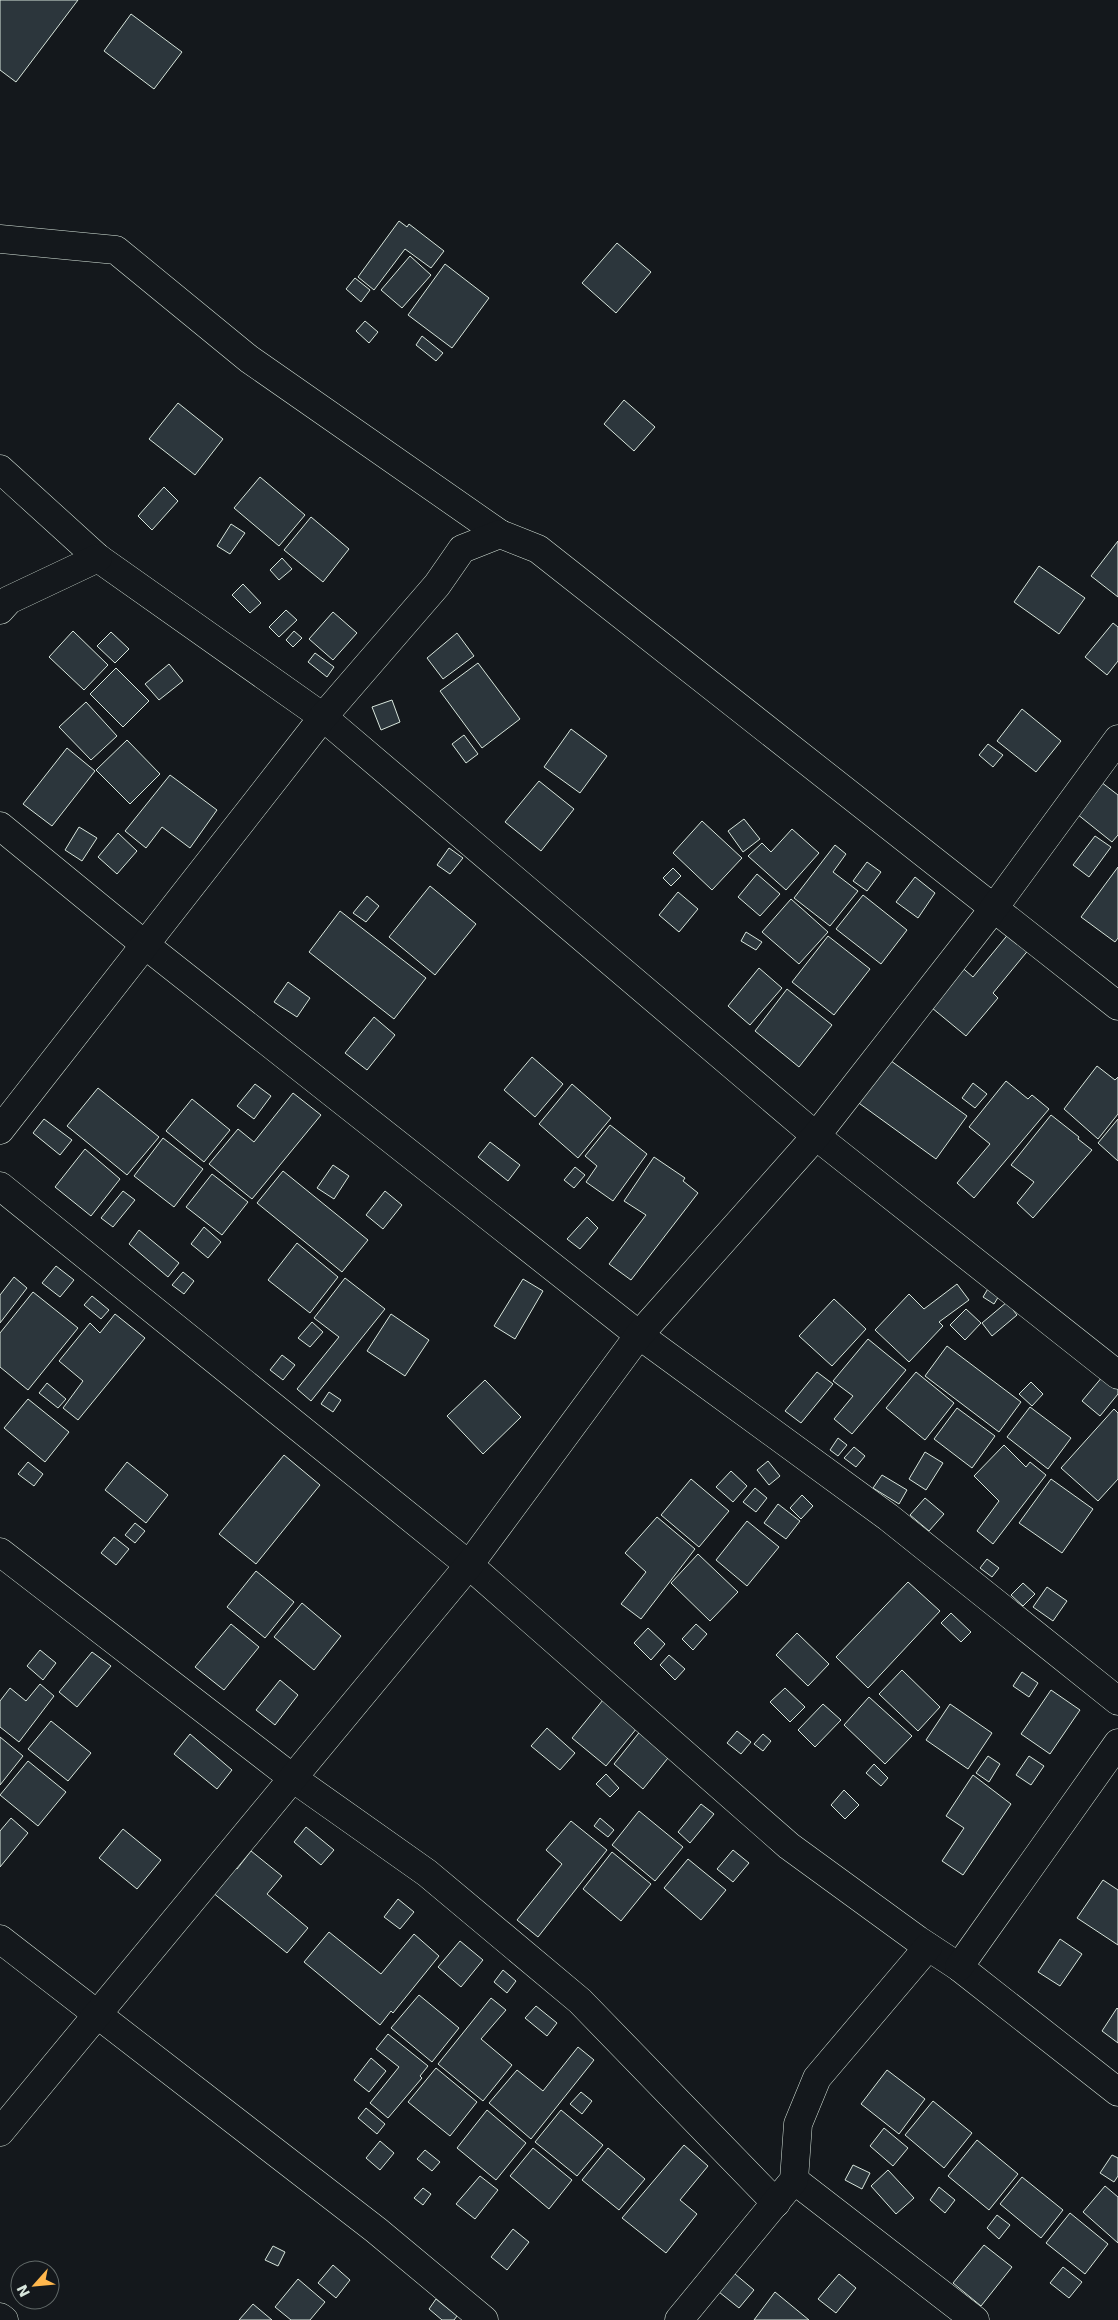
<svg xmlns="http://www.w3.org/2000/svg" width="1118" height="2320" viewBox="0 0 1118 2320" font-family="'DejaVu Sans',sans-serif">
<rect width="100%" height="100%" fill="#14181c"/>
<g fill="#2c363c" stroke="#d8e6dc">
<polygon points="0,0 78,0 16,82 0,70"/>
<polygon points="131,14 182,52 154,89 104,51"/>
<polygon points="399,221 407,227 409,224 444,251 431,268 405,249 374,290 358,277"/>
<polygon points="617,243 651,272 616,313 582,283"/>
<polygon points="410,256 431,275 402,308 381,290"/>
<polygon points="445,264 489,298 452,348 408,315"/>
<polygon points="355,278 370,290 361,302 346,289"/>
<polygon points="365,321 378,332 369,343 356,331"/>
<polygon points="422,336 443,353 436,361 416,345"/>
<polygon points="624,400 655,427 634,451 604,424"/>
<polygon points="178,403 223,439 195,475 149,439"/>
<polygon points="260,477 305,515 279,546 234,508"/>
<polygon points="164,487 178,501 152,530 138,516"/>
<polygon points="311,517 349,549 323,582 284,550"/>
<polygon points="231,524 245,533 230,554 217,546"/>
<polygon points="1118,541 1118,597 1091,576"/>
<polygon points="282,558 292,569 279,580 270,570"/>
<polygon points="1039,566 1085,598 1059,634 1014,602"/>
<polygon points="243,584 261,603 250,613 232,595"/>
<polygon points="286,610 297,620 279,637 269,627"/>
<polygon points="333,612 357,633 333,660 309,639"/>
<polygon points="1113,623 1118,627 1118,661 1107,675 1085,657"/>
<polygon points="73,631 108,665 84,690 49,657"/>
<polygon points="294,631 302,638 293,647 286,640"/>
<polygon points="111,632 129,649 115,663 97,646"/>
<polygon points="457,633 474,656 443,679 427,658"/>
<polygon points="315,653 334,667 327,677 308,662"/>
<polygon points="478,663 520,719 482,748 440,691"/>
<polygon points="169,664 183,681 159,700 145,684"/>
<polygon points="116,668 149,701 123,727 90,694"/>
<polygon points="392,700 400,722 381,730 372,707"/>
<polygon points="86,702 117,736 91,760 59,727"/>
<polygon points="1022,709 1061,741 1036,772 997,741"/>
<polygon points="571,729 607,756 580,793 544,767"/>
<polygon points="464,735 478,754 466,763 452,744"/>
<polygon points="127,740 160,774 130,804 96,770"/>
<polygon points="988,744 1003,755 993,767 979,755"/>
<polygon points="67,748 95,771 52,826 23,804"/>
<polygon points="170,775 217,810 190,848 162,827 146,848 125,831"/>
<polygon points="539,781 574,809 541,851 505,822"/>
<polygon points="1101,782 1118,795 1118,835 1112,842 1077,814"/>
<polygon points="744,819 760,839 743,852 728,831"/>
<polygon points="702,821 742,858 712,890 673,853"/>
<polygon points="79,827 97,838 82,861 65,850"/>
<polygon points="792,829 819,853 786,890 748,856 762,843 771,852"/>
<polygon points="118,833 137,851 117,874 98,857"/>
<polygon points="1095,836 1111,847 1089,877 1073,865"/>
<polygon points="835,845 846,854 833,872 858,891 830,926 794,898"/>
<polygon points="449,848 463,858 450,874 437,865"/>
<polygon points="867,862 881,872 867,891 853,881"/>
<polygon points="1118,867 1118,938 1115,942 1081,917"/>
<polygon points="673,868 681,876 671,886 663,878"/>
<polygon points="757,874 780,894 760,916 738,897"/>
<polygon points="915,877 935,893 918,918 896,902"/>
<polygon points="430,886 476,924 435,975 389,937"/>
<polygon points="678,892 698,909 679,932 659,915"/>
<polygon points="863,895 907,930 881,964 836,929"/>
<polygon points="367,896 379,906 366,922 353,913"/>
<polygon points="791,899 828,932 799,964 762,932"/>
<polygon points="340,911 426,978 394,1019 309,952"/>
<polygon points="746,932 762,942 756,950 741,941"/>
<polygon points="1010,932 1030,948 993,993 998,998 966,1036 926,1003 958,964 973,977"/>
<polygon points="828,936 870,969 834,1015 792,982"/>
<polygon points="759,968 782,988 750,1025 728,1006"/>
<polygon points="288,982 310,998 297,1017 274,1002"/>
<polygon points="787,989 832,1025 799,1067 755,1031"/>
<polygon points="374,1017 395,1035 367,1070 345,1053"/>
<polygon points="532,1057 563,1084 535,1117 504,1090"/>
<polygon points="887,1058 967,1116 936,1159 856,1101"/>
<polygon points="1097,1066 1115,1080 1118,1077 1118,1114 1098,1139 1064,1109"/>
<polygon points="1006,1081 1028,1099 1032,1095 1049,1109 974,1198 957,1183 990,1144 969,1127"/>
<polygon points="973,1083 987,1094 975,1108 962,1098"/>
<polygon points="255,1084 271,1096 254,1119 237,1106"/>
<polygon points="572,1084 611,1118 578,1158 539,1124"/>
<polygon points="98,1088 159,1137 127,1175 67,1126"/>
<polygon points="293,1093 321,1115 252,1199 209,1164 238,1129 254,1142"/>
<polygon points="192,1099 230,1130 204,1162 166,1131"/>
<polygon points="1051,1115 1079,1137 1078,1139 1092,1150 1033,1218 1017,1203 1034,1182 1011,1165"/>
<polygon points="44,1119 72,1140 60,1155 33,1133"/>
<polygon points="1118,1119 1118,1161 1098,1143"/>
<polygon points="610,1125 647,1154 613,1201 586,1182 597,1166 585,1156"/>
<polygon points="163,1138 203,1169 174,1207 134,1176"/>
<polygon points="490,1142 520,1165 508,1181 478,1157"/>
<polygon points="85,1149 120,1179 91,1216 55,1187"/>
<polygon points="654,1157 685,1178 683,1181 698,1193 631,1280 609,1264 646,1215 624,1201"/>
<polygon points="333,1165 349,1176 334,1199 317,1188"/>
<polygon points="575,1167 585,1175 574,1188 564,1180"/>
<polygon points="283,1171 368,1240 342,1272 257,1203"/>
<polygon points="212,1174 248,1202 222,1235 186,1207"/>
<polygon points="123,1191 135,1200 113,1227 101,1218"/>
<polygon points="385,1191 402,1205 383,1229 366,1215"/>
<polygon points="587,1217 598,1228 580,1249 567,1239"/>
<polygon points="204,1227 221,1242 208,1258 191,1244"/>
<polygon points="139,1230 179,1263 168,1277 129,1244"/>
<polygon points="297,1243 338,1277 310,1313 268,1280"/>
<polygon points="56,1266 74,1280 60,1297 42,1283"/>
<polygon points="183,1272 194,1281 184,1294 172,1285"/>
<polygon points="14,1277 27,1288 0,1323 0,1295"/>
<polygon points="345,1278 385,1309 311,1401 297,1389 339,1337 314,1318"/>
<polygon points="523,1279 543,1291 515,1339 494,1326"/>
<polygon points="957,1284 969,1300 939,1322 943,1326 909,1362 875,1330 909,1294 924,1309"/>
<polygon points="989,1287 1000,1294 994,1304 983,1297"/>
<polygon points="33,1292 78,1328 28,1390 0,1367 0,1333"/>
<polygon points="92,1296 109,1310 101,1319 84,1305"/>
<polygon points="834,1299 866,1329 832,1366 799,1336"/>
<polygon points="1007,1302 1017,1315 992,1336 982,1323"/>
<polygon points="966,1309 981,1323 965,1340 950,1325"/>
<polygon points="115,1314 145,1338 78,1420 63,1408 83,1381 59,1361 90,1323 100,1333"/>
<polygon points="391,1314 429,1340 405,1376 367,1351"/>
<polygon points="312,1322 323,1332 310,1347 298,1338"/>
<polygon points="868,1339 906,1370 852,1434 834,1419 853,1396 833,1381"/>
<polygon points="947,1346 1021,1402 999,1432 925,1376"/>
<polygon points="282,1355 295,1365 283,1380 270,1370"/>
<polygon points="817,1372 833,1384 801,1423 785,1411"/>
<polygon points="916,1372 954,1403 925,1440 886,1408"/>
<polygon points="1103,1376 1118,1388 1118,1394 1100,1416 1082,1401"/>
<polygon points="485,1380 521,1417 483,1454 447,1416"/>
<polygon points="1031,1382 1043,1394 1032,1406 1019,1394"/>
<polygon points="47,1383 66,1399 58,1408 39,1393"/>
<polygon points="329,1392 341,1400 333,1412 321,1404"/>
<polygon points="28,1399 69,1432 45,1462 4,1428"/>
<polygon points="1030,1407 1071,1438 1048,1469 1007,1437"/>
<polygon points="957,1408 995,1436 972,1468 934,1439"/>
<polygon points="1114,1409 1118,1413 1118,1479 1098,1501 1061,1468"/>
<polygon points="838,1438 847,1445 838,1456 830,1450"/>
<polygon points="1004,1445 1026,1467 1030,1462 1046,1475 993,1544 977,1531 999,1501 974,1476"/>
<polygon points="854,1447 865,1456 856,1467 844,1458"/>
<polygon points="925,1452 943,1463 926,1490 909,1479"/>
<polygon points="284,1455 320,1485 256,1564 219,1534"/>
<polygon points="768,1461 780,1476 769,1485 757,1470"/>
<polygon points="28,1462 43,1474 34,1486 18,1474"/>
<polygon points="127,1462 168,1495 146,1523 105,1490"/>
<polygon points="731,1471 747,1486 733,1502 716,1487"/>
<polygon points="882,1475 907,1490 899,1504 873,1488"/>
<polygon points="691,1479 729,1511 699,1547 661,1515"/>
<polygon points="1051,1479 1093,1509 1062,1553 1019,1523"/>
<polygon points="755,1488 767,1498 756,1512 743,1502"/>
<polygon points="802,1495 813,1506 801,1519 790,1508"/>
<polygon points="925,1498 944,1514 929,1531 910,1515"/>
<polygon points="778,1504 800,1521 786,1539 764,1523"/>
<polygon points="657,1517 695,1549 641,1619 621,1604 646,1572 625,1553"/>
<polygon points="747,1521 779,1547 747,1586 716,1560"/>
<polygon points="135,1523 145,1531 135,1543 125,1535"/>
<polygon points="114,1537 129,1549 116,1565 101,1553"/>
<polygon points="698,1554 738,1592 710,1621 671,1583"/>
<polygon points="987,1559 999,1568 992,1577 980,1568"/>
<polygon points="256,1571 294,1602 265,1638 227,1607"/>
<polygon points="908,1582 940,1611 868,1688 836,1657"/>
<polygon points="1023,1583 1035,1594 1023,1606 1011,1595"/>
<polygon points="1047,1587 1067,1601 1053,1621 1033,1607"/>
<polygon points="302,1603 341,1636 314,1670 274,1637"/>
<polygon points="951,1613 971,1632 961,1642 941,1623"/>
<polygon points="231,1624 259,1647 224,1690 195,1667"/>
<polygon points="696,1624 707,1634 693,1650 682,1639"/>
<polygon points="648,1628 665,1644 651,1660 634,1643"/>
<polygon points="797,1633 829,1664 808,1686 776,1655"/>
<polygon points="40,1650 56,1663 43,1680 27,1666"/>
<polygon points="92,1652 111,1666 77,1707 59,1692"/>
<polygon points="669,1655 685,1669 675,1680 660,1665"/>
<polygon points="902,1670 940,1707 918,1731 879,1694"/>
<polygon points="1022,1672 1038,1683 1029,1697 1013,1686"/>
<polygon points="280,1680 298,1695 275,1725 256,1710"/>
<polygon points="40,1684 54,1696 19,1742 0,1727 0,1701 10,1688 26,1701"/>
<polygon points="785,1688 805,1707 790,1722 770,1702"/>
<polygon points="1051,1690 1080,1710 1050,1754 1021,1734"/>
<polygon points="869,1697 912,1736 885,1764 844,1725"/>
<polygon points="603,1700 637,1728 606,1766 572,1738"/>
<polygon points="823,1704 841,1720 815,1747 798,1730"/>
<polygon points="950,1704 992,1733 968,1769 926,1740"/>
<polygon points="51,1721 91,1753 68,1781 28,1749"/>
<polygon points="547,1728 575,1753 560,1770 531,1746"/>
<polygon points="642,1729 672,1753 643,1789 614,1764"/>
<polygon points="737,1731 751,1742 741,1754 727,1743"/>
<polygon points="190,1734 232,1770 217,1789 174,1754"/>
<polygon points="763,1734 771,1741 763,1751 754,1744"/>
<polygon points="0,1737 23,1756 0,1785"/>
<polygon points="988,1756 1000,1764 989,1782 976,1773"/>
<polygon points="1029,1756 1044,1766 1031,1785 1016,1775"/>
<polygon points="28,1761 66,1792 38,1826 0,1795"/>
<polygon points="874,1764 888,1778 881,1786 866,1773"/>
<polygon points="606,1774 619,1788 610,1797 596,1784"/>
<polygon points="973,1775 1011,1804 963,1875 942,1861 964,1828 946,1816"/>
<polygon points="844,1790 859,1805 845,1819 831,1805"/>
<polygon points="701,1804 714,1814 690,1843 678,1832"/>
<polygon points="639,1811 683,1847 655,1881 612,1845"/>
<polygon points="11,1818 28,1833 0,1867 0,1831"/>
<polygon points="600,1818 614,1830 608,1837 594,1826"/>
<polygon points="571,1821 607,1850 538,1937 517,1920 562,1864 546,1850"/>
<polygon points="306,1827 334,1850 321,1865 294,1842"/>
<polygon points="123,1829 161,1860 137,1889 99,1858"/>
<polygon points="733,1850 749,1863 733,1882 717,1869"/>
<polygon points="251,1851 282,1876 267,1894 308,1928 287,1953 212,1892 233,1866 237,1869"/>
<polygon points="612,1852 651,1884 621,1921 583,1889"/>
<polygon points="688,1859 726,1890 701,1920 664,1888"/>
<polygon points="1103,1880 1118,1890 1118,1945 1077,1918"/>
<polygon points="398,1899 414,1912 400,1929 384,1917"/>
<polygon points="329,1932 381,1974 414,1934 439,1956 393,2013 391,2011 380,2025 304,1962"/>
<polygon points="1060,1939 1082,1954 1060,1986 1038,1972"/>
<polygon points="460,1941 483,1960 461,1987 438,1967"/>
<polygon points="503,1970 516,1981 507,1993 494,1982"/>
<polygon points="419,1995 459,2028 432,2062 391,2028"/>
<polygon points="491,1998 506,2010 481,2039 512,2065 483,2101 438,2064"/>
<polygon points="536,2006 557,2023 547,2036 525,2018"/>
<polygon points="1117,2008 1118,2009 1118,2043 1102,2031"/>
<polygon points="388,2034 428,2066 420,2076 422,2078 388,2118 370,2103 399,2067 376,2049"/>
<polygon points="578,2047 594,2060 531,2139 489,2103 517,2070 543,2091"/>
<polygon points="371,2058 386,2071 369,2092 354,2080"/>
<polygon points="436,2068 477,2102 450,2136 408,2102"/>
<polygon points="887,2070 925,2099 899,2134 861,2104"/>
<polygon points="581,2092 592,2101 582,2114 570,2104"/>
<polygon points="933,2101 972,2133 944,2168 905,2135"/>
<polygon points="366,2108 385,2124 377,2134 358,2118"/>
<polygon points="487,2110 526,2143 496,2180 457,2148"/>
<polygon points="561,2110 603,2145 577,2176 535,2142"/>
<polygon points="884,2128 908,2148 893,2166 870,2146"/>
<polygon points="977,2140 1018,2174 989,2210 948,2176"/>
<polygon points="380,2141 394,2153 380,2170 366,2158"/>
<polygon points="684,2145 708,2166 680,2200 697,2214 666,2253 622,2218"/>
<polygon points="533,2148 572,2180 549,2209 510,2176"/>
<polygon points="608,2148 645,2179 619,2210 582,2180"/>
<polygon points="425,2150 440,2162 432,2171 417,2159"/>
<polygon points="1112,2155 1118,2158 1118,2176 1114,2182 1100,2173"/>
<polygon points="853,2165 870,2173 862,2189 845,2180"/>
<polygon points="888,2170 914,2198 896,2214 871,2186"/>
<polygon points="480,2176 498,2190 475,2219 456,2204"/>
<polygon points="1022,2177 1063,2210 1041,2238 1000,2204"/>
<polygon points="1105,2186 1118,2197 1118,2243 1083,2212"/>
<polygon points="939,2187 955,2200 945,2213 930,2200"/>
<polygon points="423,2188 431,2194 423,2205 414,2198"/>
<polygon points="1070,2213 1108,2244 1085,2274 1046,2243"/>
<polygon points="997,2215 1010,2225 999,2239 987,2228"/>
<polygon points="513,2229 529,2242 507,2270 491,2257"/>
<polygon points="984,2245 1012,2267 981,2306 953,2283"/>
<polygon points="273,2246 285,2252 278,2266 265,2260"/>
<polygon points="333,2265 350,2280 336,2298 318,2283"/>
<polygon points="1063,2267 1082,2282 1069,2298 1050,2283"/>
<polygon points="729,2269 754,2290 739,2308 714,2288"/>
<polygon points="839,2274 856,2288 836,2313 818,2299"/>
<polygon points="298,2279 325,2302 310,2320 291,2320 275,2307"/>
<polygon points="775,2292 809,2320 754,2320"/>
<polygon points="436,2299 457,2316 454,2320 442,2320 429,2309"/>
<polygon points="253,2304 272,2320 239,2320"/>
</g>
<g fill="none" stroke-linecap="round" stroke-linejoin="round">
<g stroke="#d8e6dc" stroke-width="29">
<g id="street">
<polyline points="0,239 116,250 249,359 500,534"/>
<polyline points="0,469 98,558 323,717 816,1136 1118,1375"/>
<polyline points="0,610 9,600 98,558"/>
<polyline points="0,826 144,944 639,1335 888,1517 1118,1701"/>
<polyline points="0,1130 323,717 437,585 462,549 500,534 538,549 1118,1006"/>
<polyline points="0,1186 469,1565 789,1846 918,1940 959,1967 1118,2092"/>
<polyline points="0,1552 294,1779 427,1873 580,2001 776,2203"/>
<polyline points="0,1939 376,2230 484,2320"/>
<polyline points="959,1967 1118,1743"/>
<polyline points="0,2132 469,1565 639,1335 816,1136 994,908 1118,739"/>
<polyline points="794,2180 975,2320"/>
<polyline points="0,2317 4,2320"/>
<polyline points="679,2320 794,2180 798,2124 817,2078 928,1947"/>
</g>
</g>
<use href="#street" stroke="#14181c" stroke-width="28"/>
</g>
<g transform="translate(35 2285) rotate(243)"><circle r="24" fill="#14181c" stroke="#626a69"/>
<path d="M0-4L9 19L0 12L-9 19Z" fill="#ffb74d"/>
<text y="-8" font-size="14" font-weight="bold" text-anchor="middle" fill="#d8e6dc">N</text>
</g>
</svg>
